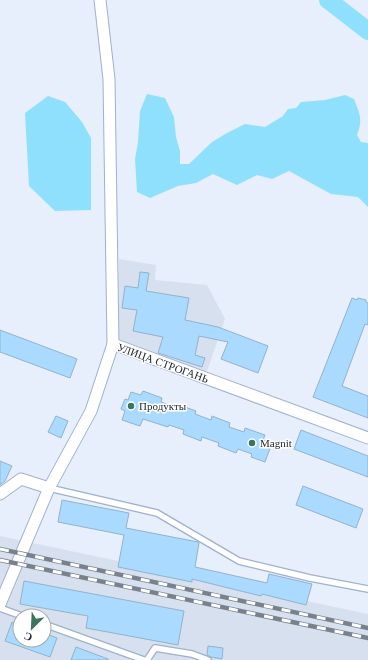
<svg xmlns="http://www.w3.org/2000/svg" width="368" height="660" viewBox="0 0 368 660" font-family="Georgia,serif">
<rect width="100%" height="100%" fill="#e7effc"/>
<g fill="#d6e0ef" fill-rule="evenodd">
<polygon points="119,259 156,265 155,280 207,285 225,319 206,374 118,341"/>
<path d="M0,536L368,614V660H0ZM20,616H44V640H20Z"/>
</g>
<g fill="#8fe0fd">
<path d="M147,94L165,98L174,117L176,137L180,151V164H189L212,142L227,133L245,124L265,127L283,116L288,109L296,108L301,102L325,100L345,95L354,99C360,115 363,119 357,135L361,142L368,143V207L358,197L331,194L289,171L272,179L257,175L237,185L213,174L196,183L178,186L150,198L137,192L135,159L138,142L140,111Z"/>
<polygon points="48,96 65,102 82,122 91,138 91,210 55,211 29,186 25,113"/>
</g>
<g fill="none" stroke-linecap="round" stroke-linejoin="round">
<polyline stroke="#8fe0fd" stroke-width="18" points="328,0 368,31"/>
</g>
<g fill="#aadaff" stroke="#93b2ca">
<polygon points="140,272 149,273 146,291 189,298 185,320 218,327 268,346 258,373 221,359 228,342 199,336 195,355 205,358 202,367 158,353 163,337 133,331 137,310 122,308 125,286 138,288"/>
<polygon points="352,298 357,300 358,298 366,300 366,302 368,303 368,325 365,324 342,386 368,396 368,418 313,397"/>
<polygon points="0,330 77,359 70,378 0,352"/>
<polygon points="143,391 162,398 161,402 176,407 177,404 196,411 195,414 211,420 212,416 230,423 229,427 244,432 245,428 265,435 263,440 272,443 265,462 251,457 252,454 238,449 236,453 218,446 219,443 202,437 201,441 183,434 184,430 169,425 168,427 143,419 140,426 122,420 125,411 121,409 125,399 128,400 131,392 141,395"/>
<polygon points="56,416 68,421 61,438 48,432"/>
<polygon points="301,430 368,456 368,477 294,449"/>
<polygon points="0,461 12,466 5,481 0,485"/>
<polygon points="303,486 363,509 356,528 296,505"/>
<polygon points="62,500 129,513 126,528 198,542 199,543 195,567 267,583 269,574 312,584 306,605 262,594 261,596 192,579 192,582 118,567 124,535 58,522"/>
<polygon points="24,581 184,611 178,645 86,628 88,616 20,604"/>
<polygon points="12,622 20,625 20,640 44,640 44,633 57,638 50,657 5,641"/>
<polygon points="208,646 223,648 222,659 211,657 207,655"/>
<polygon points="76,647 108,659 108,660 71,660"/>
</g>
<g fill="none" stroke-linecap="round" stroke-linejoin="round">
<g stroke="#9eb1ce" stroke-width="8">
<g id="lane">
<polyline points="49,488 157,513 239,561 310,578 368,589"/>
<polyline points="0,608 22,616"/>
<polyline points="44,624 144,660"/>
<polyline points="147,660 155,648 192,654 208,660"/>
</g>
</g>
<g stroke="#9eb1ce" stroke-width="13">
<g id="street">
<polyline points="100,0 109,79 113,344"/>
<polyline points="0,494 21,479 49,488 91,411 113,344 368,438"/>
<polyline points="0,604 49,488"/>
</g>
</g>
<use href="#lane" stroke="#fff" stroke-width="5.5"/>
<use href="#street" stroke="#fff" stroke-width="11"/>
<g stroke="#79818d" stroke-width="4.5">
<g id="rail">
<polyline points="0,549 368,628"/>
<polyline points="0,560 368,638"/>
</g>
</g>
<use href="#rail" stroke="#fff" stroke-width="3" stroke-dasharray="9" stroke-linecap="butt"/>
</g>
<g fill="#3a7560" stroke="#fff" stroke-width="1.5">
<circle cx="131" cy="406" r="4"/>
<circle cx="252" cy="443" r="4"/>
</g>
<g text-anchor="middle" stroke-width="3" stroke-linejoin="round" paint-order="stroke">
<g font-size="11" fill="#1d2530" stroke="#fff">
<text transform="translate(163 363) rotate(20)" y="4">УЛИЦА СТРОГАНЬ</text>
</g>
<g font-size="11" fill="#1d2530" stroke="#fff" text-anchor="start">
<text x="139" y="410">Продукты</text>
<text x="260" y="447">Magnit</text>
</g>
</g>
<g transform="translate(32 628) rotate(204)"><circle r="19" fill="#ffffff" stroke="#a5a8ac"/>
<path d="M0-3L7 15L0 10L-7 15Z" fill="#3a7560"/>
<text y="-6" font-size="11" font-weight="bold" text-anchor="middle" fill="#1d2530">С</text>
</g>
</svg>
